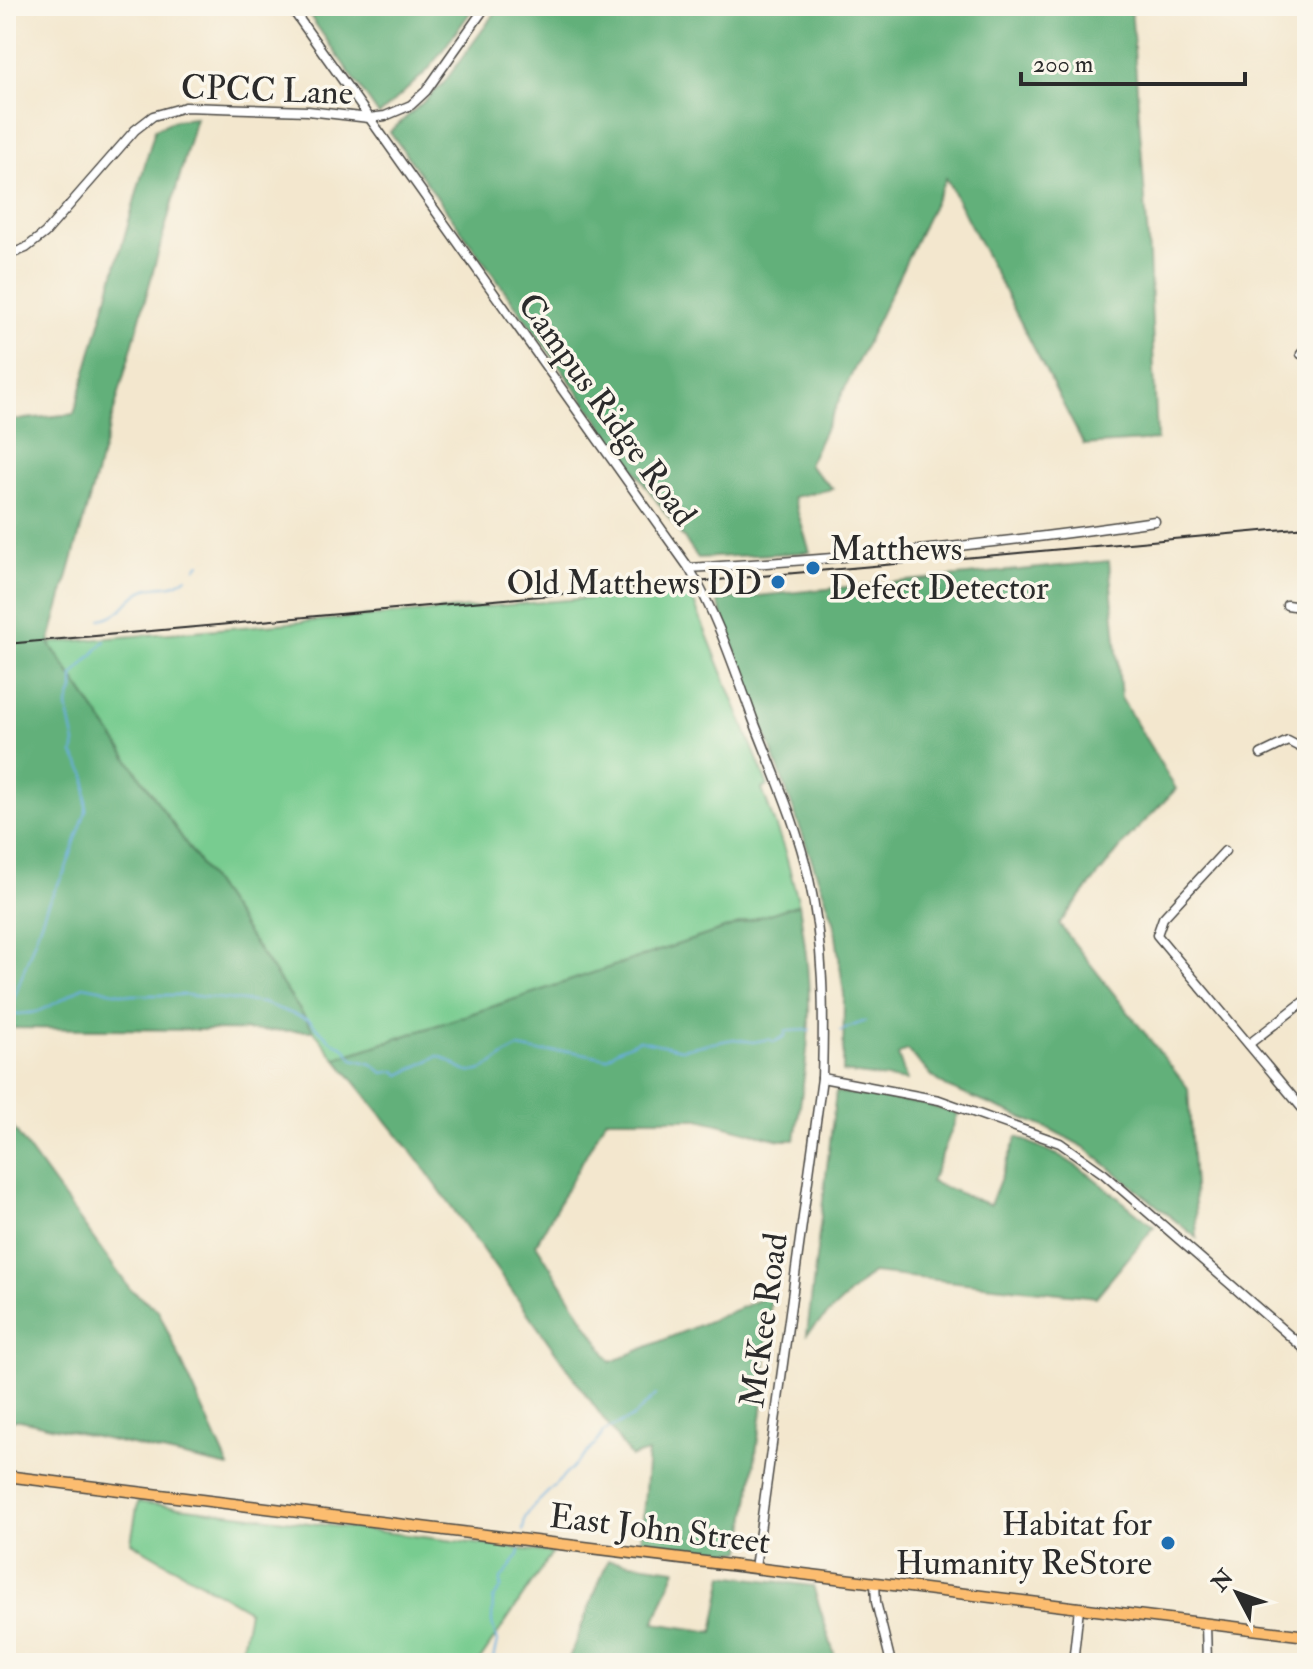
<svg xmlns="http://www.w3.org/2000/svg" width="1313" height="1669" viewBox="0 0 1313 1669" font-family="'IM FELL Double Pica',serif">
<rect width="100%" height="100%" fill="#fbf7ec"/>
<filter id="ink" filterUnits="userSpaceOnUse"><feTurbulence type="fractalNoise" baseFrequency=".0125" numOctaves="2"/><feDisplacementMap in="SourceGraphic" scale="16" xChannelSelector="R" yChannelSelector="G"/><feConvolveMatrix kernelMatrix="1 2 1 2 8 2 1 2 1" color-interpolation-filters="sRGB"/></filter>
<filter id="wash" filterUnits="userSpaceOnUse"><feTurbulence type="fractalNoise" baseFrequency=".006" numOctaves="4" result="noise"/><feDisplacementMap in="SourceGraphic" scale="32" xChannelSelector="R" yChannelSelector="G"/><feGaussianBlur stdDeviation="1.8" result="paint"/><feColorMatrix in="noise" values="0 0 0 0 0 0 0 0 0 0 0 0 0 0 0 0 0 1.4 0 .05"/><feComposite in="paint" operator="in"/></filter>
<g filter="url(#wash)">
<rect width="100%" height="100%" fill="#f3e7ce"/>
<g fill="#78cc90" stroke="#527c5e" stroke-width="2">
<polygon points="689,590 768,786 762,789 784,849 799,904 336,1059 314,1031 49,643"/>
<polygon points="138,1502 552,1553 478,1663 239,1663 249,1611 131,1542"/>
</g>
<g fill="#62b07a" stroke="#466e52" stroke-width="2">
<polygon points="303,6 475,6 428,70 379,115"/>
<polygon points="500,6 1131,6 1149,255 1157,440 1084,445 946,178 808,465 833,489 793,497 810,552 698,558 390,132 443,84"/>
<polygon points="196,118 49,643 314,1031 6,1028 6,421 74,414 155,129 175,120"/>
<polygon points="1109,561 1121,698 1176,789 1124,843 1059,924 1188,1088 1197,1238 1084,1147 1052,1130 947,1087 932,1076 907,1050 898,1055 907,1081 843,1072 844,994 834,921 717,600"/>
<path d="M799,904C804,937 809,970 809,1004C810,1049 801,1095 795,1140H780L699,1119H606L536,1244L611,1362L771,1295L762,1411L742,1551L726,1552L641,1543L648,1452L631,1457L416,1157L336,1059Z"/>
<polygon points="836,1092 923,1104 958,1114 931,1182 990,1205 1017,1137 1062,1157 1090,1175 1154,1227 1096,1297 872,1273 807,1334"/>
<polygon points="6,1118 130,1289 158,1310 229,1467 20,1420 6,1420"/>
<polygon points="608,1560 676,1569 654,1623 713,1632 724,1575 813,1586 837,1663 567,1663"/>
</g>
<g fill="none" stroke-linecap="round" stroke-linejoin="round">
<g stroke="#6baee0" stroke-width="2">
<polyline points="196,568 200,564"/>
<path d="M101,619C126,614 125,599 144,590C162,582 168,592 187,577"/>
<path d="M9,1015C18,1013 27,1014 36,1012C44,1010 76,992 83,986L131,995H186L263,1003L309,1020L330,1040L345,1048L353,1059L372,1064L383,1073L396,1071L400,1075L438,1056C449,1058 456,1068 466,1071C484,1077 502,1054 518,1048L540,1052L570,1051L607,1058L617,1050L639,1040L681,1049L734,1039L753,1042L769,1039L774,1042L785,1036L786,1031L810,1030"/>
<polyline points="6,1021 47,905 65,871 86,811 86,775 73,754 75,743 67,707 73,690 73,676 105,641"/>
<polyline points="840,1031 865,1021"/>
<polyline points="523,1531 525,1518 531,1509 594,1446 605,1431 633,1417 656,1395"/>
<polyline points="492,1663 497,1642 492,1622 493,1599 501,1589 501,1579 519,1555 520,1550"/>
</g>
</g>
</g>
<g filter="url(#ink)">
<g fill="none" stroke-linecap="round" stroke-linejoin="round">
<g stroke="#494743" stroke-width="11">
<g id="minor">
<path d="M290,6L689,568C717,615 734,667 753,719C773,771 797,824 809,879C824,945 824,1011 822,1078L755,1568"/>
<polyline points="6,256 26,248 45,233 135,130 153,116 185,107 308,111 369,118 385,116 411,105 426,91 486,6"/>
<polyline points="1301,354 1307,348"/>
<path d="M689,568C845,559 1001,544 1155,521"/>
<polyline points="1287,605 1307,608"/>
<polyline points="1261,754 1288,741 1307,751"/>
<polyline points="1225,851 1163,918 1157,935 1307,1114"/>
<polyline points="1249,1044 1307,999"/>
<polyline points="822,1078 939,1100 1060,1143 1104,1174 1307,1351"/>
<polyline points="875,1583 876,1602 891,1663"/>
<polyline points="1206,1624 1207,1663"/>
<polyline points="1073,1663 1079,1608"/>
</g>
</g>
<g stroke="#494743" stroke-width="13">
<polyline id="major" points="6,1476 1307,1636"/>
</g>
<use href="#minor" stroke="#fff" stroke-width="8"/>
<use href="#major" stroke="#fcbd6f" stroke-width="10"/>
<polyline stroke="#2b2b2b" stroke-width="2" points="6,644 1307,527"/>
</g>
</g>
<g fill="#1f6fb2" stroke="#fbf7ec" stroke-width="3">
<circle cx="813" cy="568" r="8"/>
<circle cx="778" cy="582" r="8"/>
<circle cx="1168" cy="1543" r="8"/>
</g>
<g text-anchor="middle" stroke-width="7" stroke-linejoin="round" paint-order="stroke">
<g font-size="34" fill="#2b2b2b" stroke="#fbf7ec">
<text transform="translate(267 89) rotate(2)" y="12">CPCC Lane</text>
<text transform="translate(608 409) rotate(54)" y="12">Campus Ridge Road</text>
<text transform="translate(763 1320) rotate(-82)" y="12">McKee Road</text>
<text transform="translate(660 1528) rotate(7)" y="12">East John Street</text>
</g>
<g font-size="34" fill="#2b2b2b" stroke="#fbf7ec" text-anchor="end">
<text x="829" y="560" text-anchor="start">Matthews<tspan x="829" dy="39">Defect Detector</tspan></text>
<text x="762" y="594">Old Matthews DD</text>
<text x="1152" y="1535">Habitat for<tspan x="1152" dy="39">Humanity ReStore</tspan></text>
</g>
</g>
<rect width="1313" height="1669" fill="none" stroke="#fbf7ec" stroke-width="32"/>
<g transform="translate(1237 1593) rotate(311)" stroke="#fbf7ec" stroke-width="6" paint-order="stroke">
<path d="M0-6L14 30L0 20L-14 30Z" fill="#2b2b2b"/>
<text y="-12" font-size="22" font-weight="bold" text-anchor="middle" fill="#2b2b2b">N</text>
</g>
<path d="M1021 72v12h224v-12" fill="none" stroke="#2b2b2b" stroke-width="4"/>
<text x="1033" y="72" font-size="24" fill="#2b2b2b" stroke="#fbf7ec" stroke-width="6" paint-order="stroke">200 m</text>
</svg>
